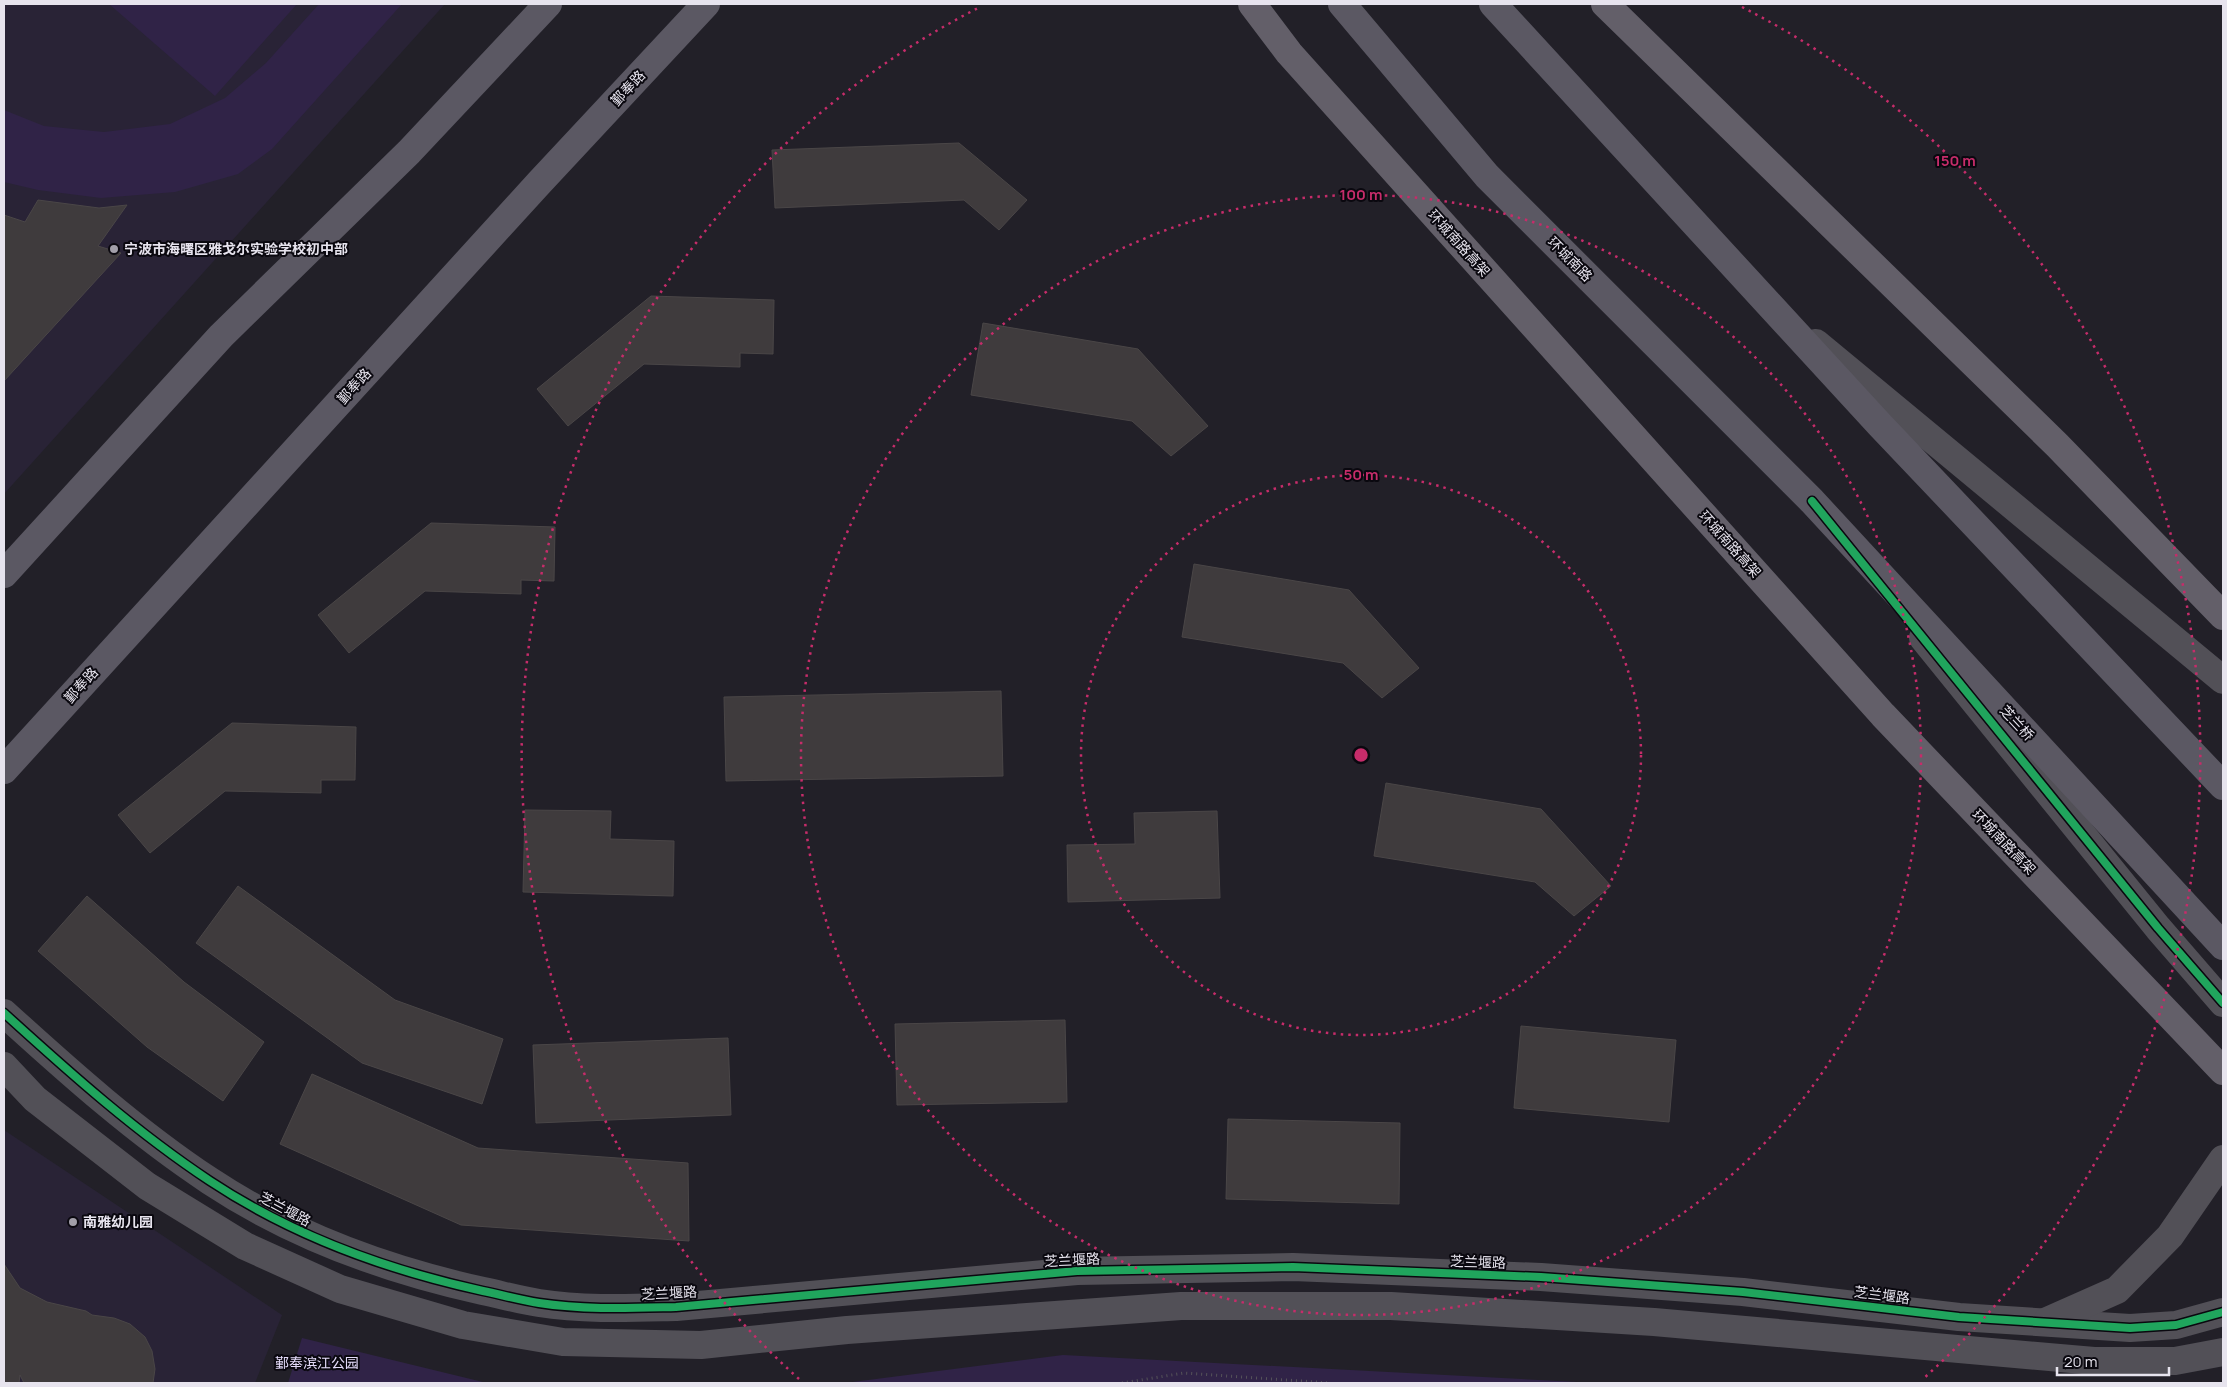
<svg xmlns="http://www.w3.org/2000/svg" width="2227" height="1387" viewBox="0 0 2227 1387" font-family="Manrope,'Noto Sans SC',sans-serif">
<rect width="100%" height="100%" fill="#222028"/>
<g fill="#292336">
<polygon points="4,4 445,4 4,494"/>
<polygon points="4,1130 282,1315 255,1383 4,1383"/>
</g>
<g fill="#302347">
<polygon points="109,4 297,4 215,96"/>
<polygon points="319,4 402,4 272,149 238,174 175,192 101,198 38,190 4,182 4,110 44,126 104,132 170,124 225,98 266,63"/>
<polygon points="302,1338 487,1383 288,1383"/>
<polygon points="1063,1355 1596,1383 845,1383"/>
</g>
<g fill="#3f3b3d" stroke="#4a4647">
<polygon points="959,143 1027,200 999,230 964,200 775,208 772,150"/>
<polygon points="38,200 99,208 127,205 98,246 121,253 4,381 4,215 25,222"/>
<polygon points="651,296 774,300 773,354 740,353 740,367 644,364 568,426 537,389"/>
<polygon points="983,323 1138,349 1208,426 1171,456 1132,421 971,395"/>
<polygon points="431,523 555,527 554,581 521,580 521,594 425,591 349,653 318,615"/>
<polygon points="1194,564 1349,590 1419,668 1382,698 1343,663 1182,637"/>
<polygon points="1001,691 1003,776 726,781 724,697"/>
<polygon points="232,723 356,727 355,780 321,780 321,793 225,791 150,853 118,815"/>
<polygon points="1386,783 1541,809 1611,886 1574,916 1535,882 1374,856"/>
<polygon points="525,810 611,811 610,839 674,841 673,896 523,892"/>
<polygon points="1217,811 1220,898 1068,902 1067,845 1135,844 1134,813"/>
<polygon points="238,886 395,1000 503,1039 482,1104 362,1063 196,943"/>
<polygon points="87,896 184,982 264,1042 223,1101 147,1047 38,951"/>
<polygon points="1065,1020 1067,1102 897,1105 895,1024"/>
<polygon points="1521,1026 1676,1040 1669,1122 1514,1108"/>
<polygon points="728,1038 731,1115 536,1123 533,1045"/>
<polygon points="312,1074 478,1148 688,1163 689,1241 461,1225 280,1144"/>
<polygon points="1228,1119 1400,1123 1399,1204 1226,1199"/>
<polygon points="4,1264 20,1288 47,1302 86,1311 92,1315 114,1318 130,1324 145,1337 152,1351 155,1369 153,1383 24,1383 20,1375 19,1383 4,1383"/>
</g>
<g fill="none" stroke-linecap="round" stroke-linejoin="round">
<polyline stroke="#555359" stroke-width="3" stroke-dasharray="1 4" stroke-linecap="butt" points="1122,1383 1184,1373 1330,1383"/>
<g stroke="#525057" stroke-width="28">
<polyline points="1816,343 2223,680"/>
<polyline points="1923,638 2158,928 2223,1003"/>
<path d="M4,1013C70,1073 136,1132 210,1181C293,1236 387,1270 483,1291C502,1295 520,1300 539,1303C584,1310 631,1308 676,1307L1077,1271L1293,1267L1541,1277L1743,1292L1959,1317L2130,1328L2176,1325L2223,1312"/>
<polyline points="4,1066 35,1099 147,1186 245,1246 340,1289 463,1325 563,1342 701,1345 847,1330 1181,1306 1391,1306 1654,1322 2094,1361 2175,1361 2223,1352"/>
<polyline points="2047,1321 2117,1290 2170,1236 2223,1159"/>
</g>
<g stroke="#5b5863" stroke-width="28">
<polyline points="1342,4 1487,176 1812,501 2223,946"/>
<polyline points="1493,4 1880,425 2223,786"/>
<polyline points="4,574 221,336 409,152 548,4"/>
<polyline points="4,770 539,183 706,4"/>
</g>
<g stroke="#635f69" stroke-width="28">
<polyline points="1252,4 1289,53 1883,715 2223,1071"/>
<polyline points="1605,4 2057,445 2223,616"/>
</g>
<g stroke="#0a080f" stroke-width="11">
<g id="cycleway">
<polyline points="1812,501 2158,928 2223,1003"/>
<path d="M4,1013C70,1073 136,1132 210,1181C293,1236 387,1270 483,1291C502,1295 520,1300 539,1303C584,1310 631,1308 676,1307L1077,1271L1293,1267L1541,1277L1743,1292L1959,1317L2130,1328L2176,1325L2223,1312"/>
</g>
</g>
<use href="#cycleway" stroke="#20a55d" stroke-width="8"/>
</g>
<g fill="none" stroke="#c62c6a" stroke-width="2.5" stroke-dasharray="2.5 5">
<circle cx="1361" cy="755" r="280"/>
<circle cx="1361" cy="755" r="560"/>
<path d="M799 1379A840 840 0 0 1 980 7M1742 7A840 840 0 0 1 1923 1379"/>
</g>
<g fill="#a29fa9" stroke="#0a080f" stroke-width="2">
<circle cx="114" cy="249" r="5"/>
<circle cx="73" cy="1222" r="5"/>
</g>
<g text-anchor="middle" stroke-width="4" stroke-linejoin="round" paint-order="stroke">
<g font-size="14" fill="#e7e4ee" stroke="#0a080f">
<text transform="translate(628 88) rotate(-47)" y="5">鄞奉路</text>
<text transform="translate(1459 243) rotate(48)" y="5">环城南路高架</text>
<text transform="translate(1570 259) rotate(45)" y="5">环城南路</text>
<text transform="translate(354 386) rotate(-48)" y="5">鄞奉路</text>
<text transform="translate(1730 544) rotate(48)" y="5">环城南路高架</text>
<text transform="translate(81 685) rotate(-48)" y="5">鄞奉路</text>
<text transform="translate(2017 723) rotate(47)" y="5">芝兰桥</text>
<text transform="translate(2004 842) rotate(46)" y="5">环城南路高架</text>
<text transform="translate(285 1209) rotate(28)" y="5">芝兰堰路</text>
<text transform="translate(1072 1260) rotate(-3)" y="5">芝兰堰路</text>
<text transform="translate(1478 1262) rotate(2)" y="5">芝兰堰路</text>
<text transform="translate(669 1293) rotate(-3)" y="5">芝兰堰路</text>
<text transform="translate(1882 1295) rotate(7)" y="5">芝兰堰路</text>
</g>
<g font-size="14" font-weight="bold" fill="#e7e4ee" stroke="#0a080f" text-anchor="start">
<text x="124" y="254">宁波市海曙区雅戈尔实验学校初中部</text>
<text x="83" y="1227">南雅幼儿园</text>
</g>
<g font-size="14" fill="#e3daf8" stroke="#0a080f">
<text x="317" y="1368">鄞奉滨江公园</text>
</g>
</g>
<circle cx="1361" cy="755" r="8" fill="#c62c6a" stroke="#0a080f" stroke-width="2.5"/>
<g font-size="15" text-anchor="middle" font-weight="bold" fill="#c62c6a" stroke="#0a080f" stroke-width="4" stroke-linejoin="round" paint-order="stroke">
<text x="1955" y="166">150 m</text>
<text x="1361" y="200">100 m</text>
<text x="1361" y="480">50 m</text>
</g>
<rect width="2227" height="1387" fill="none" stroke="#e7e4ee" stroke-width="10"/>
<path d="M2057 1367v8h112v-8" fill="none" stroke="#e7e4ee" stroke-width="2.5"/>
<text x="2064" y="1367" font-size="15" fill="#e7e4ee" stroke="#0a080f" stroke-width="4" paint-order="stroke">20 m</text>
</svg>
